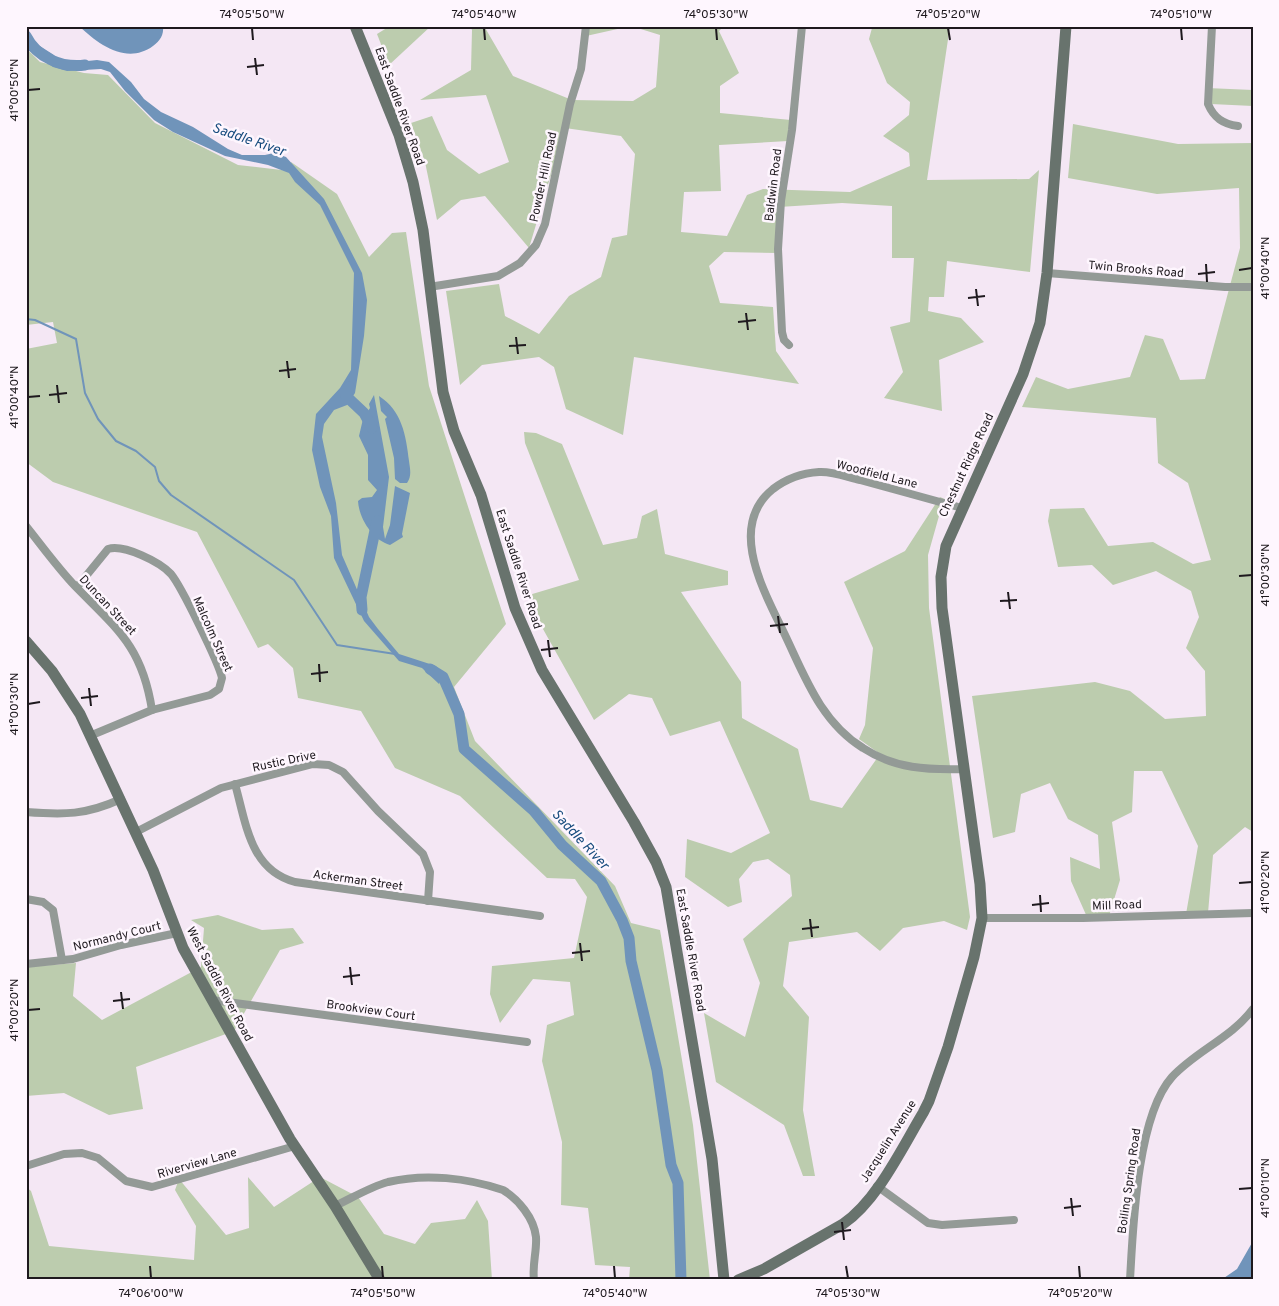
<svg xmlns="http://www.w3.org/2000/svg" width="1279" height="1306" viewBox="0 0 1279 1306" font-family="Overpass,sans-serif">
<rect width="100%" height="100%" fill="#f4e7f4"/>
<g fill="#bcccae">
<polygon points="390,26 431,26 389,65 377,34"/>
<polygon points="470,26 484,26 513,76 572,100 633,101 656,87 660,35 631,26 586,36 588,26 724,26 719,31 739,73 720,86 720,113 791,120 788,141 719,145 721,191 684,192 681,232 727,236 747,195 763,189 850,192 910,166 909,153 883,136 909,115 910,102 887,83 869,39 872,28 950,26 927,180 1029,179 1039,170 1030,272 947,261 944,297 929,297 928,311 961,318 984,342 939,360 942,411 884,398 903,372 890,327 910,322 914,258 892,258 892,206 842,203 779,207 777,253 724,252 709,266 720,303 773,307 776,351 799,384 634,357 623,435 566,409 554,367 539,357 482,365 460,385 446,291 499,284 505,316 539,334 569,296 601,277 612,238 627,235 635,154 621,136 565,128 529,248 485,196 461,200 437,220 425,162 411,123 432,116 447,150 479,174 509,162 486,95 420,100 471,70 472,30"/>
<polygon points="26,48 40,62 84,73 108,75 155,123 238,165 290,171 291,162 337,194 369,257 392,233 406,232 429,386 506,624 454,687 475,741 615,886 631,923 660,930 693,1125 710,1280 629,1280 630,1267 595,1265 588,1208 561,1205 562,1142 542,1061 547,1025 574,1015 570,982 533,979 500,1023 490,994 492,966 574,958 587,897 575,879 547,878 460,796 395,768 361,711 298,698 293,668 268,644 258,648 197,532 53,482 26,462 26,349 57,343 53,322 26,325"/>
<polygon points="1207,88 1253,90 1253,106 1211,104"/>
<polygon points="1073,124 1178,144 1253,143 1253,832 1245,827 1213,855 1208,913 1186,914 1198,846 1162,771 1134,771 1132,812 1112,822 1120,880 1109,916 1087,917 1071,881 1070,857 1100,869 1098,835 1068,819 1050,783 1021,794 1015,832 993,838 972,696 1095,682 1130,691 1165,719 1206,716 1205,671 1186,648 1199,617 1191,591 1156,571 1113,585 1092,565 1058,567 1048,521 1050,509 1084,508 1108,546 1153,542 1193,564 1211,560 1188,483 1158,463 1156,418 1022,407 1036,377 1068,389 1130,377 1145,335 1163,339 1180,380 1205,379 1240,248 1239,188 1157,194 1068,178"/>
<polygon points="524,432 536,433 562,444 603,545 637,538 642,516 657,509 665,554 728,571 728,585 681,592 741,682 742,718 798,749 810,800 842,808 880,754 859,739 865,725 873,648 844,582 905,551 940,497 947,500 939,516 928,555 929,608 970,917 967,930 944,921 903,928 880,951 857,932 789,942 783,986 809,1017 803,1110 815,1176 803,1176 784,1125 716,1082 704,1013 745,1037 760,983 743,939 792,896 790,875 768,859 753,862 739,879 742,902 728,907 685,877 687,839 731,853 770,833 720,721 670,736 652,698 629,694 594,720 534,613 529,595 579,580 525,443"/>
<polygon points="218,915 262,930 293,928 304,943 280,950 234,1031 136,1067 143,1109 109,1115 64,1093 26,1096 26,967 76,963 73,996 102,1020 201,967 204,928 191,920"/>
<polygon points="248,1177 274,1207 320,1177 358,1197 384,1234 415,1244 431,1223 465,1219 477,1200 488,1221 492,1280 30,1280 26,1266 26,1187 31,1191 49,1246 194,1260 196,1226 175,1190 179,1179 226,1235 249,1228"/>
</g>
<g fill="#7094ba">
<polygon points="26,26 32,41 54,55 61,64 73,65 78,62 97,60 109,62 131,82 144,99 161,112 193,127 228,149 242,155 265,155 274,153 286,157 324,199 362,273 367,300 364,336 355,393 347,405 334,410 324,424 322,437 336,503 342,555 369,617 378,629 399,654 436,666 443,675 439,684 422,668 399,661 364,621 334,558 331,516 320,487 312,450 316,414 340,388 351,370 354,273 320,205 295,182 289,173 268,165 225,156 173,132 154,120 125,91 110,72 101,69 67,71 53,67 28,50"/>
<path d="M79,26H163C164,35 160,41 153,46C127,65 99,45 79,26Z"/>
<path d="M374,395L389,477L383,527L385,539L390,525L395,486L410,493L402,534L403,537L390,545C373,540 359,519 358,501L362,498L372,497L377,490L368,480V455L359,436L363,419L370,408L369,404Z"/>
<path d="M379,396C402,411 406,435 409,461C410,469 412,476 407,483H400L395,479L394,458L385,419L387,417L381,411Z"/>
<polygon points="1253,1241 1253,1280 1221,1280 1237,1269"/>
</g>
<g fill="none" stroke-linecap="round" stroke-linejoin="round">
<polyline stroke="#7094ba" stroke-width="2" points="26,319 35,320 76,339 85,393 98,419 116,441 136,451 155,467 159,481 171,495 294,580 337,645 395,654"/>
<g stroke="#7094ba" stroke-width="11">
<path d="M26,36C37,58 62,68 85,65"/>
<polyline points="349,387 346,396 364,413 372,428"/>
<polyline points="362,610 361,597 377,521"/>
<polyline points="430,669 443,677 459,714 464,749 534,811 562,845 601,881 622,920 629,938 631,961 657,1070 671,1165 678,1183 681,1280"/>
</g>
<g stroke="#939a96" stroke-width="8">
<path d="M1212,26L1208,104C1214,118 1223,124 1238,126"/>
<polyline points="1047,273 1225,287 1253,287"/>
<polyline points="429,287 498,276 520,263 536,245 545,224 570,104 581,69 586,26"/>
<polyline points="789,345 784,340 782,332 778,249 781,201 792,130 802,26"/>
<path d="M962,508C928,499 894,489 860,480C847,477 832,471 819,472C803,473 786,479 773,489C726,527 765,593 785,635C805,677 821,722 863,748C895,769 928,770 965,769"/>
<path d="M26,526C42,546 57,567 75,586C117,629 142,646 152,710"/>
<path d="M77,587L108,549C124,544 160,562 171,574C181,586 219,663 222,678L219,689L210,695L152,710L92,735"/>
<path d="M235,784C246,823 250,870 295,882L540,916"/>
<path d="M26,812C64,815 86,815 121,799"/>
<polyline points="136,832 221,788 313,764 329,765 343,772 378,811 423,854 430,872 428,901"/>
<polyline points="26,899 43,902 53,910 62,960"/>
<polyline points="982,918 1083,918 1253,913"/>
<polyline points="26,964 73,959 121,945 177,933"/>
<polyline points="212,1000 527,1042"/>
<polyline points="26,1166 64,1154 82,1153 98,1158 126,1181 152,1187 295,1146"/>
<polyline points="877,1186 928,1223 942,1225 1014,1220"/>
<path d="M335,1206C352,1198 370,1187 388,1182C425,1173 468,1178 503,1190C518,1199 534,1218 536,1237C537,1251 532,1265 534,1280"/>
<path d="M1130,1280C1133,1227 1137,1116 1172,1077C1196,1051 1231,1038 1253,1009"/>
</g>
<g stroke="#68736d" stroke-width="11">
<polyline points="355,26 399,135 413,182 423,230 443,392 454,431 481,495 515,608 542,670 634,822 656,862 666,887 712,1159 724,1280"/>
<polyline points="26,641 52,671 80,714 153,870 183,948 290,1139 335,1206 380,1280"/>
<path d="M738,1280L764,1269L843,1224C877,1201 902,1148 923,1113L929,1101L948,1047L974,957L982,918L980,884L942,608L941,577L946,546L1023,374L1040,323L1047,273L1066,26"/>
</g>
</g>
<path fill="none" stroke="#1e191e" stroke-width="2" d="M252,28L253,40M484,28L485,40M716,28L717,40M948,28L950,40M1181,28L1182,40M255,58L257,75M247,67L264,65M28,90L40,89M1206,264L1207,282M1239,270L1252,268M1198,274L1215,272M976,289L978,306M968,298L985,296M746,313L748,330M738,322L756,320M516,337L518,354M509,346L526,345M287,361L289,378M279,371L296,369M57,385L59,403M49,395L67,393M28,397L40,396M1239,576L1252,575M1008,592L1010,609M1000,601L1017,600M778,616L780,633M770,626L788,624M548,640L550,657M541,650L558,648M319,664L320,682M311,674L328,672M89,688L91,706M81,698L98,696M28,704L40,702M1239,883L1252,882M1040,895L1041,912M1032,905L1049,903M810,919L812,937M802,929L819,927M580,943L582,961M572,953L590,951M350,967L352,985M343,977L360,975M121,992L123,1009M113,1001L130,999M28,1010L40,1009M1239,1189L1252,1188M1071,1198L1073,1216M1064,1208L1081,1206M842,1222L844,1240M834,1232L851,1230M150,1266L151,1278M382,1266L383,1278M614,1266L615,1278M846,1266L848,1278M1079,1266L1080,1278"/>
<g text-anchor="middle" stroke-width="5" stroke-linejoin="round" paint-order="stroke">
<g font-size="12" fill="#1e191e" stroke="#fef6fe">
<text transform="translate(400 106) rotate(70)" y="4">East Saddle River Road</text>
<text transform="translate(543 177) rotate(-78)" y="4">Powder Hill Road</text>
<text transform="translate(773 185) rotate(-83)" y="4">Baldwin Road</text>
<text transform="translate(1136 269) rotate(5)" y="4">Twin Brooks Road</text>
<text transform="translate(966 465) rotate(-65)" y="4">Chestnut Ridge Road</text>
<text transform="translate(877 474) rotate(14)" y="4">Woodfield Lane</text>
<text transform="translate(519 569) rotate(72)" y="4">East Saddle River Road</text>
<text transform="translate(108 605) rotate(47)" y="4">Duncan Street</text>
<text transform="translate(213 634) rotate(66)" y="4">Malcolm Street</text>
<text transform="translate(284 761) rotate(-12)" y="4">Rustic Drive</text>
<text transform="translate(358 880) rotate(8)" y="4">Ackerman Street</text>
<text transform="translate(1117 905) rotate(-2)" y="4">Mill Road</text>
<text transform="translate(117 936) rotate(-14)" y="4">Normandy Court</text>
<text transform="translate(691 950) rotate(80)" y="4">East Saddle River Road</text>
<text transform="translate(220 984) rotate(62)" y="4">West Saddle River Road</text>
<text transform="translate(371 1010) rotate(8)" y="4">Brookview Court</text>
<text transform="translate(888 1141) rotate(-58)" y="4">Jacquelin Avenue</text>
<text transform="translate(197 1163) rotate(-16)" y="4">Riverview Lane</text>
<text transform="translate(1129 1181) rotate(-82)" y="4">Boiling Spring Road</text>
</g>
<g font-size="14" font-style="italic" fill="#174c7e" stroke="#fef6fe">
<text transform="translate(249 139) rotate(19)" y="5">Saddle River</text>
<text transform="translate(581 839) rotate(47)" y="5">Saddle River</text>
</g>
</g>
<rect width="1279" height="1306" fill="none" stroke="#fef6fe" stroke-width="55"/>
<rect x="28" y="28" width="1224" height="1250" fill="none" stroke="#1e191e" stroke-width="2"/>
<g font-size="12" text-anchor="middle" fill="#1e191e">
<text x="252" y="18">74°05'50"W</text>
<text x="484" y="18">74°05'40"W</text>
<text x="716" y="18">74°05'30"W</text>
<text x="948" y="18">74°05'20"W</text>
<text x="1181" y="18">74°05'10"W</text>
<text transform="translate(14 90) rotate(-90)" y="4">41°00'50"N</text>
<text transform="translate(1265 268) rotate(-90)" y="4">41°00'40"N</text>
<text transform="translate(14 397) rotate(-90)" y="4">41°00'40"N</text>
<text transform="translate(1265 575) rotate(-90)" y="4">41°00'30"N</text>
<text transform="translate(14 704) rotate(-90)" y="4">41°00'30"N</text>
<text transform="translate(1265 882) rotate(-90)" y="4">41°00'20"N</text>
<text transform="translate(14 1010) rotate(-90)" y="4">41°00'20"N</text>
<text transform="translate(1265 1188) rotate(-90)" y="4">41°00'10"N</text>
<text x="151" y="1297">74°06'00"W</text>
<text x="383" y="1297">74°05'50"W</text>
<text x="615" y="1297">74°05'40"W</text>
<text x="848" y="1297">74°05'30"W</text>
<text x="1080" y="1297">74°05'20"W</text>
</g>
</svg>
